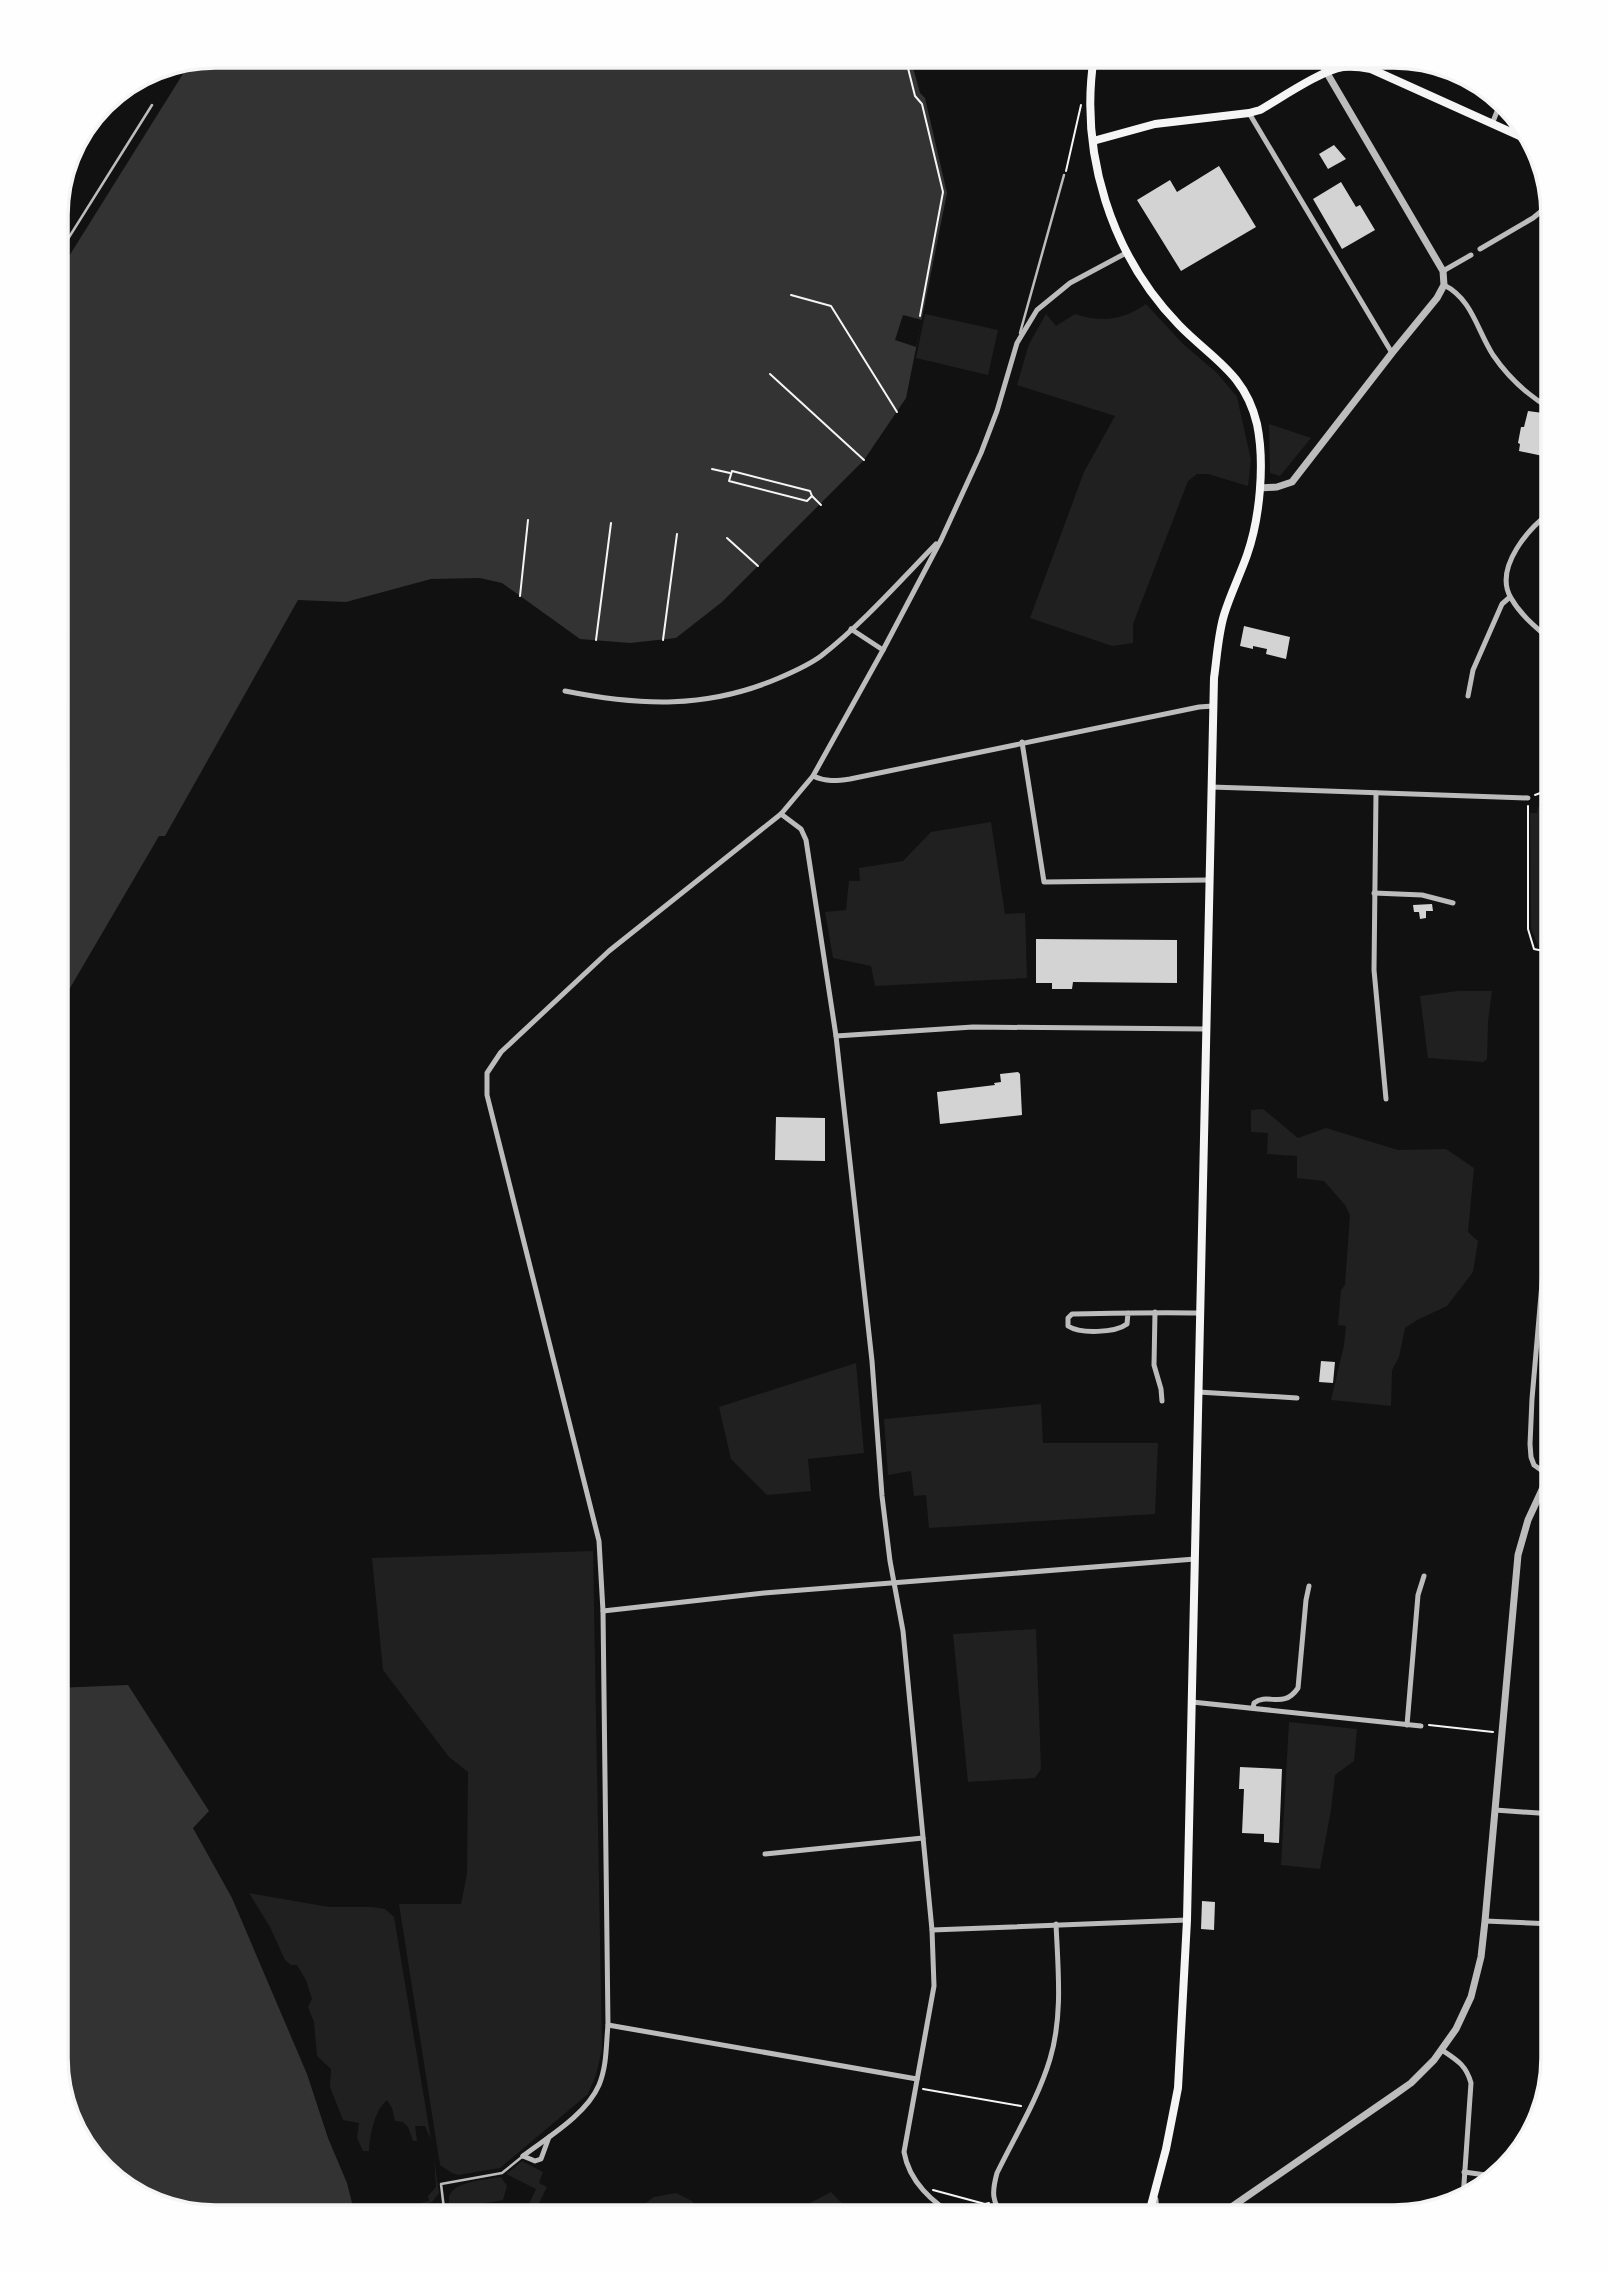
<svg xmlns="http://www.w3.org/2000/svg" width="1609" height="2273" viewBox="0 0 1609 2273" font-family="'Noto Sans',sans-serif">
<rect width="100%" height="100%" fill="#111"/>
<g fill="#202020">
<path d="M1146,304L1183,344L1217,373L1237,397L1251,460L1248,486L1208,474H1197L1188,481L1133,624V643L1112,646L1030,618L1084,472L1115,416L1017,385L1029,344L1046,314L1056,326L1075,314C1101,323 1124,320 1146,304Z"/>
<polygon points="925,314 998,330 988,375 916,358"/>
<polygon points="1269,424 1311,438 1280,476 1270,473"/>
<polygon points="1538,807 1553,808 1553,952 1540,951 1531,928 1530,813 1537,813"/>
<polygon points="991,822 1005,914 1025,913 1027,978 875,986 871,966 833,958 825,912 846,910 849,881 860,881 859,868 903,861 931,832"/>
<polygon points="1458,991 1492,991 1488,1022 1487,1059 1483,1062 1428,1058 1420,996"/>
<polygon points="1263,1109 1298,1138 1326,1128 1398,1150 1446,1149 1474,1168 1468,1232 1478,1241 1473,1272 1447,1306 1417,1320 1405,1328 1399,1357 1392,1370 1391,1406 1331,1400 1344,1345 1346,1326 1338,1325 1341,1290 1345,1285 1350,1215 1345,1205 1324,1181 1297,1178 1297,1156 1267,1154 1268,1133 1251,1132 1251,1110"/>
<polygon points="856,1363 864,1453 808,1459 811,1491 767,1495 731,1459 719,1407"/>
<polygon points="1041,1404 1043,1443 1158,1443 1155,1514 929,1528 926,1495 914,1496 911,1471 888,1475 884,1419"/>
<polygon points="593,1551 602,2049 596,2075 588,2094 500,2168 458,2175 452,2173 440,2165 399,1904 461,1904 467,1874 468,1772 449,1757 383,1670 372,1558"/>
<polygon points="1036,1629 1041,1769 1035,1778 968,1782 953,1634"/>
<polygon points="1289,1722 1357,1729 1354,1761 1335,1775 1331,1810 1320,1869 1281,1865"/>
<path d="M249,1893L329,1907H372L385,1909L394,1917L431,2140L425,2126H415L417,2141H413L408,2127L403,2122L395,2121L392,2108L387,2100C374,2111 370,2135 369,2151H363L357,2138L359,2123L343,2120L330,2087L331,2069L317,2056L314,2022L308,2007L312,1999L306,1980L297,1965H291L285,1960L270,1927Z"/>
<polygon points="434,2158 439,2193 432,2202 420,2205 422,2217 356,2217 369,2212 411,2206 429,2201 428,2196 436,2187"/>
<polygon points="522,2161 543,2172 539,2183 547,2187 535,2211 546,2217 523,2217 536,2189 506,2174"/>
<path d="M501,2177L507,2186L503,2200L473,2205L474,2217H453C452,2212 449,2205 449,2200C448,2181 487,2180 501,2177Z"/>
<polygon points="831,2192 855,2217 784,2217"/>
<polygon points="676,2193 692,2201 703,2217 627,2217 654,2197"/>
</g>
<g fill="#333">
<polygon points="216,56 910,56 920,93 925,98 947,193 906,398 864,460 722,602 676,638 630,643 580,639 502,583 480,578 431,579 346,602 298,600 165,836 159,836 56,1012 56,277 191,61"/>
<polygon points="128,1685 209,1811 193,1828 232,1898 307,2074 328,2138 347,2183 352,2203 351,2217 205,2217 135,2195 78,2138 56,2057 56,1688"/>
</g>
<polygon fill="#111" points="903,315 922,320 916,347 895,340"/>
<g fill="#d3d3d3">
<polygon points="1334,145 1346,159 1328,169 1319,154"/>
<polygon points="1219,166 1256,227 1181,271 1137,200 1170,180 1177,192"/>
<polygon points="1341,182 1356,207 1360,205 1375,230 1342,249 1313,199"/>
<polygon points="1528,411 1543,413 1553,421 1553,428 1547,424 1545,432 1548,432 1544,449 1548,450 1543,456 1519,451 1520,444 1518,443 1521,427 1524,427"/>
<polygon points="1244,626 1290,637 1286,659 1266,654 1267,649 1253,646 1253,649 1240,646"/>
<polygon points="1432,904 1433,911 1426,911 1426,918 1420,919 1419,912 1414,912 1413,905"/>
<polygon points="1036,939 1177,940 1177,983 1073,982 1072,989 1052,989 1052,983 1036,983"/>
<polygon points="1018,1072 1020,1074 1022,1115 940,1124 937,1092 995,1085 994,1083 1001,1082 1000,1074"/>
<polygon points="776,1117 825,1118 825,1161 775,1160"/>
<polygon points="1321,1361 1335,1362 1333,1383 1319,1382"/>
<polygon points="1240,1767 1282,1769 1279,1843 1264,1842 1264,1834 1242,1833 1244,1789 1239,1789"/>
<polygon points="1202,1901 1215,1902 1214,1930 1201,1929"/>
</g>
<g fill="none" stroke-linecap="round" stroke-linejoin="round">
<g stroke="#f5f5f5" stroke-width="2">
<polyline points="905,56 915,96 922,104 943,192 920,316"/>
<polyline points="1066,171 1081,105"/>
<polyline points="791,295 831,306 897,412"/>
<polyline points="770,374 864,460"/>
<polyline points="712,469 730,473"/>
<polygon points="732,471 810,491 812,496 807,501 729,481"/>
<polyline points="812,496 821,505"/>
<polyline points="727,538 758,566"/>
<polyline points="520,596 528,520"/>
<polyline points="596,640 611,523"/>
<polyline points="663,640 677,534"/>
<polyline points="1535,795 1543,792 1547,780 1553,777"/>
<polyline points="1528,806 1528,929 1534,949 1553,953"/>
<polyline points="1429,1725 1493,1732"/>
<polyline points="923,2089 1021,2106"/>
<polyline points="933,2190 985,2204 989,2203"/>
</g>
<g stroke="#bcbcbc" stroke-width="2.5">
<polyline points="56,258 152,105"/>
<polyline points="1020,333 1064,175"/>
<polyline points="1540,1315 1553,1316"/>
<polyline points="445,2217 441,2184 502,2173 523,2156"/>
</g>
<g stroke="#bcbcbc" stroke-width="5">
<polyline points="1249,113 1392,353"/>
<polyline points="1492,124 1500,104"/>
<polyline points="1480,249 1533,218 1550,204"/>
<polyline points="1443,271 1471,255"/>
<path d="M1444,285C1472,299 1477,330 1493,355C1508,377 1530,397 1553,410"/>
<polyline points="851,629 883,650"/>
<path d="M1553,642C1538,629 1521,616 1511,598C1493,568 1530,526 1553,510"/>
<path d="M565,691C640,706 707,709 779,678C793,672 809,665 821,656C863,623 899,582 936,544"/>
<polyline points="1468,696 1473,670 1502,604 1510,597"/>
<polyline points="1022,742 1044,882 1209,880"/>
<path d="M813,776C826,782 836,781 850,779L1199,707L1213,706"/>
<polyline points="1211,787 1528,798"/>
<polyline points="1376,793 1374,970 1386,1099"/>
<path d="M781,814L801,829L806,840L836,1036L872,1361L882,1496L890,1561L903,1631L932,1930L934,1986L904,2152C909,2181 932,2203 958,2217"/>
<polyline points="1374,893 1422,895 1453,903"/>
<polyline points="836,1036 973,1027 1206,1029"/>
<polyline points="1155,1312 1154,1365 1161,1389 1162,1401"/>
<path d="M1128,1313L1127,1324C1115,1333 1080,1334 1068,1326V1318L1072,1314C1115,1313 1157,1312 1200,1313"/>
<polyline points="1198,1392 1297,1398"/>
<polyline points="1548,1475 1534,1465 1531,1457 1530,1444 1532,1399 1553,1156"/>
<polyline points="603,1611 764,1593 1195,1559"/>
<polyline points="1192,1702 1421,1726"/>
<path d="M1253,1708L1254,1703C1268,1692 1283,1710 1298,1688L1306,1600L1309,1586"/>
<polyline points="1407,1725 1418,1595 1424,1576"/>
<polyline points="1495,1810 1553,1814"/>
<polyline points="765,1854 923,1838"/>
<polyline points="1485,1921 1553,1924"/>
<polyline points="932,1930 1187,1920"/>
<polyline points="608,2025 917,2079"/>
<path d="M1442,2050C1457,2060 1466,2065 1471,2083L1463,2198"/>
<path d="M523,2156C548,2137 586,2115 599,2085C607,2066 606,2045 608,2025L603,1611L599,1541L487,1095V1073L501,1052L609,951L781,814L813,776L883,650L941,540L981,453L997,411L1017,343L1037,310L1070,283L1126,253"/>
<polyline points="523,2156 535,2161 541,2159 549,2137"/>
<polyline points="1464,2172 1493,2176"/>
<path d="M1005,2217C991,2203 992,2191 997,2173C1015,2136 1038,2099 1050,2059C1063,2016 1058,1969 1056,1924"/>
</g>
<g stroke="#bcbcbc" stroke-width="7">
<polyline points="1260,488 1277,487 1292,482 1392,353 1437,298 1444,285 1443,271 1317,56"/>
<polyline points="1155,2200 1156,2217"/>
<polyline points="1217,2217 1394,2095 1411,2083 1434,2060 1456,2029 1471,1997 1481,1957 1485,1921 1518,1555 1528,1520 1553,1466"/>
</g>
<g stroke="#f5f5f5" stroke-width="8">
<path d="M1094,56C1079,153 1111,255 1179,325C1212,359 1245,373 1257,424C1265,463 1260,518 1247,555C1240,575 1230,595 1224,615C1218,635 1217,657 1214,678L1187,1920L1178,2088L1166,2149L1148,2217"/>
<path d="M1093,141L1155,124L1249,113L1260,110C1281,98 1322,70 1343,67C1353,66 1361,67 1371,69L1533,142"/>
</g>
</g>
<path d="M0 0H1609V2273H0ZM215 68H1394A147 147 0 0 1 1541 215V2058A147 147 0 0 1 1394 2205H215A147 147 0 0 1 68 2058V215A147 147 0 0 1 215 68Z" fill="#fefefe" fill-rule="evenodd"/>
<path fill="none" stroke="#f5f5f5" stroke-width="3.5" d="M215 68H1394A147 147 0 0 1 1541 215V2058A147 147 0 0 1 1394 2205H215A147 147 0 0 1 68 2058V215A147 147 0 0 1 215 68Z"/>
</svg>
